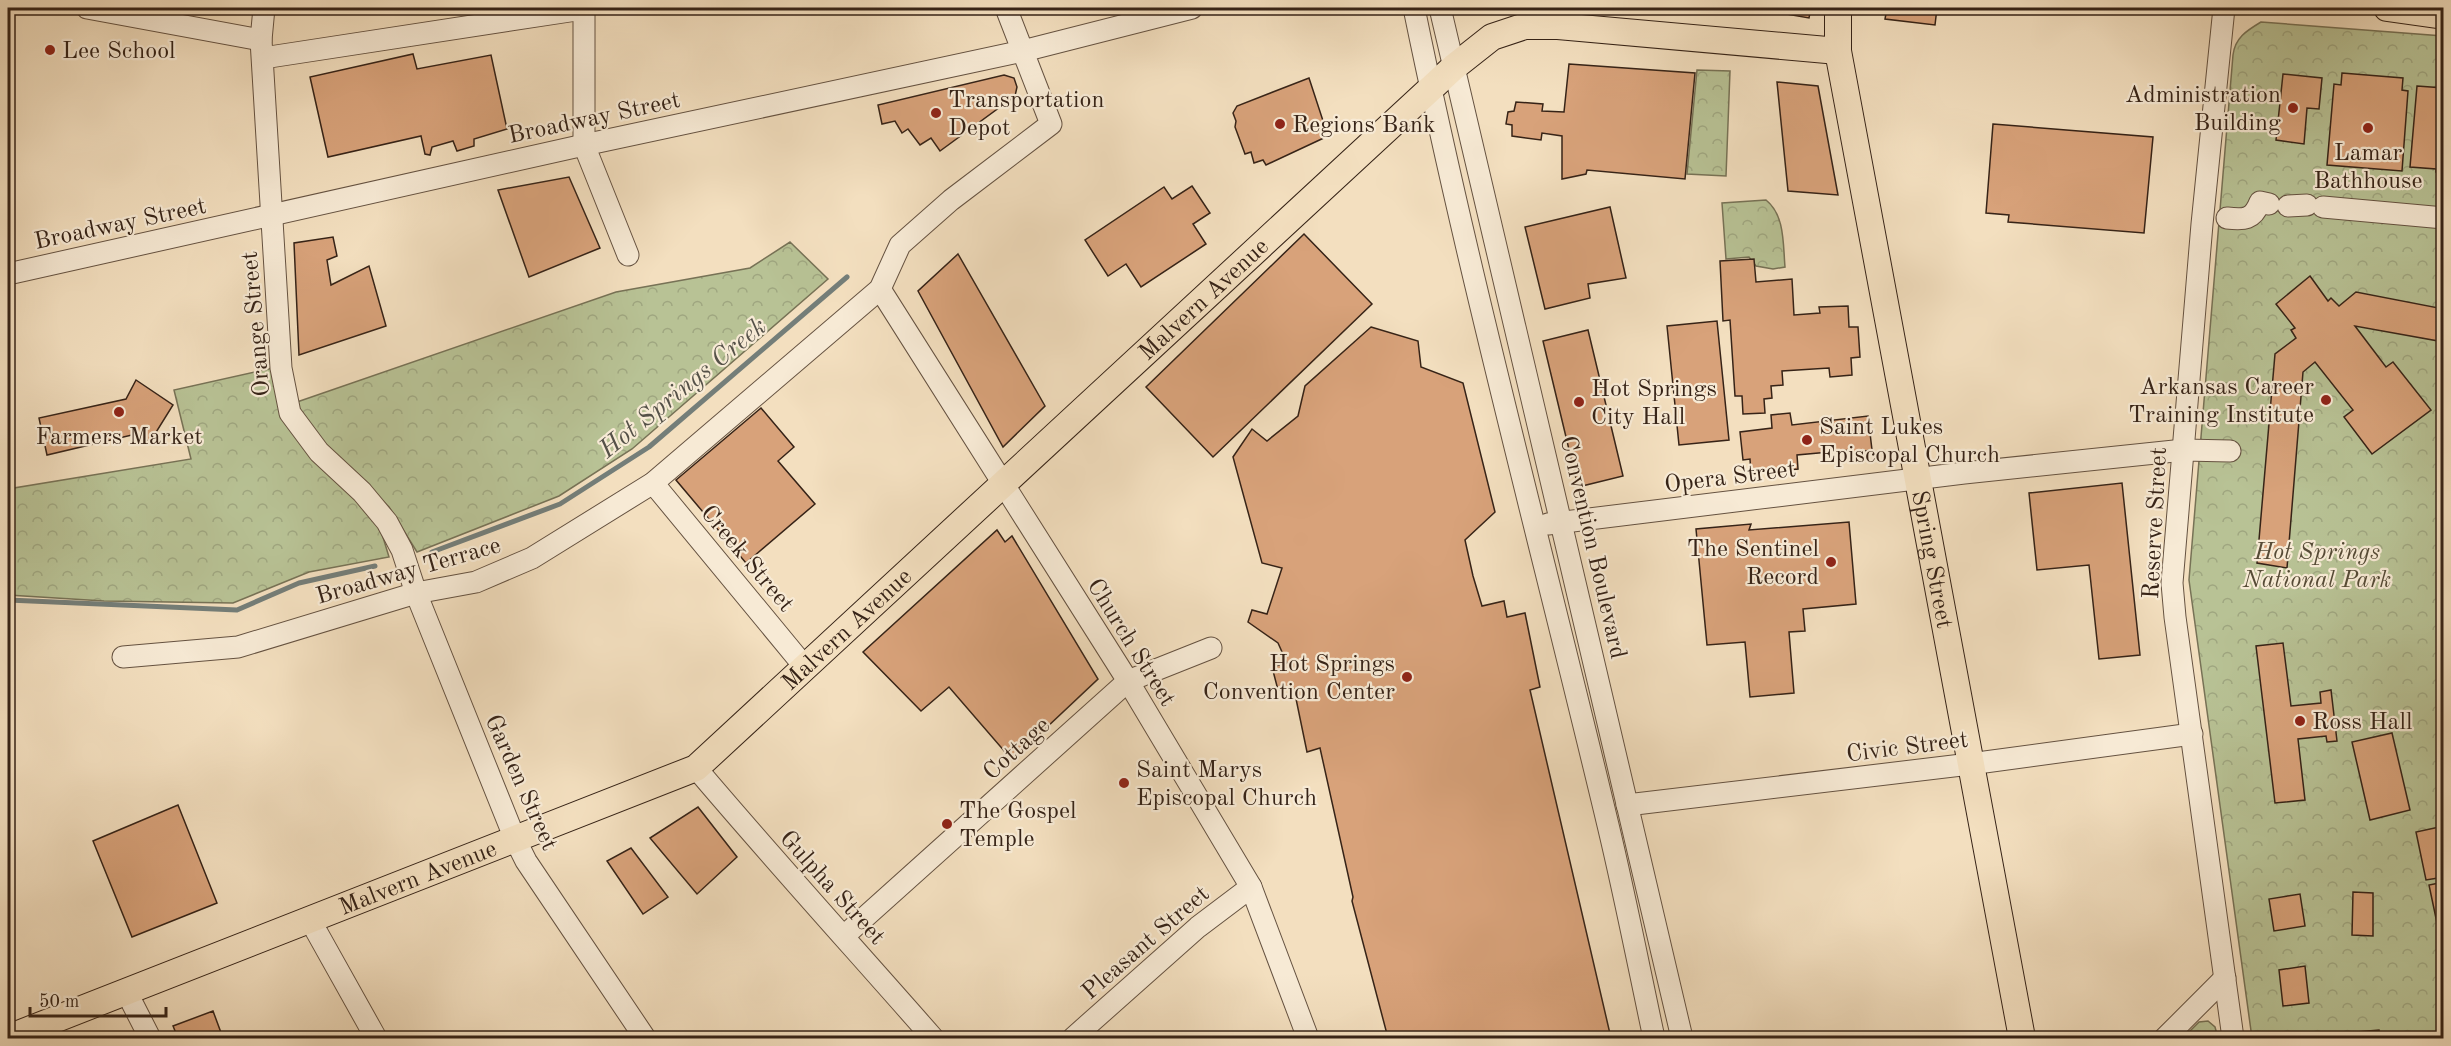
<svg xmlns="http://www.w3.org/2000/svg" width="2451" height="1046" viewBox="0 0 2451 1046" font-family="'Old Standard TT',serif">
<defs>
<pattern id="park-crowns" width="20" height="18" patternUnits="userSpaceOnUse" patternTransform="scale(1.5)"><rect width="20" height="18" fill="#b8c295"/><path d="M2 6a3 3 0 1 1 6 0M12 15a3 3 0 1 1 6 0" fill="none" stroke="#9fa680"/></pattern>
</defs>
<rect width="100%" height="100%" fill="#f3dfbf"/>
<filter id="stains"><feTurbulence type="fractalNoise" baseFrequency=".00333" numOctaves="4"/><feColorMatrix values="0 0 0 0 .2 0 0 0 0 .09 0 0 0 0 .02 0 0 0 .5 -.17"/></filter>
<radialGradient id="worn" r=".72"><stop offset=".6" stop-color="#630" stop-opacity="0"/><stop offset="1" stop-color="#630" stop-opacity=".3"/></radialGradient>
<g fill="url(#park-crowns)" stroke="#777256" stroke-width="1.5">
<path d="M2261,22L2443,36V1038H2252L2189,580L2233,55C2235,38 2246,31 2261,22Z"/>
<polygon points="1697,70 1730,71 1726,176 1687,174"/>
<path d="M1766,200C1785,215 1783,244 1785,267L1773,269L1756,266L1749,257L1726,259L1722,203Z"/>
<polygon points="790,242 828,279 632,449 559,496 417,552 389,507 330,451 302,415 297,402 616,292 750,268"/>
<polygon points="273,368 281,417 379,524 389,557 309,572 233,603 104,601 8,595 8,489 191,459 174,390"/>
<polygon points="2208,1021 2215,1027 2218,1038 2183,1038 2199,1022"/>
</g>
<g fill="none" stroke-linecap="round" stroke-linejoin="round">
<g stroke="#747e79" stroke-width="5">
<polyline points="432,552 560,504 649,447 847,277"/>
<polyline points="8,600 237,610 299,583 375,566"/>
</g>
</g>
<g fill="#d8a27a" stroke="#362317" stroke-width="1.5">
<polygon points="1758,8 1781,8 1780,13 1757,10"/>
<polygon points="1781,8 1811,8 1809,18 1780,13"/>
<polygon points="1887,8 1937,8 1935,25 1885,19"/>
<polygon points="413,54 417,69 491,55 507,129 474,139 474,146 457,151 453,141 432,147 430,155 425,154 421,136 328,157 310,77"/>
<polygon points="1569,64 1695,73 1685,179 1587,170 1586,174 1562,179 1562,136 1542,133 1541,140 1512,136 1512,125 1506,124 1508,112 1514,111 1516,102 1543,104 1542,111 1564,112"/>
<polygon points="2342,73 2403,78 2402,90 2408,91 2402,171 2327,165 2334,84 2341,85"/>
<polygon points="2283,74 2322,78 2319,109 2307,108 2304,144 2276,140"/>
<polygon points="1004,75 1014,78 1017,87 1015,96 940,151 931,138 920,145 908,129 902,133 895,121 882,124 878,105"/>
<polygon points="1309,78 1328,136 1266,165 1263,160 1254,163 1251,152 1245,154 1235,127 1236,121 1233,113 1237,106"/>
<polygon points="1777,82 1818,86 1838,195 1788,191"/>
<polygon points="2417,86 2444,88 2444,172 2436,172 2436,169 2410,167"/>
<polygon points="1993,124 2153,137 2144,233 2008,222 2009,215 1986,213"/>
<polygon points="569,177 600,248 529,277 498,190"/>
<polygon points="1192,186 1210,213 1193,224 1206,244 1141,287 1126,264 1108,276 1085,240 1164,187 1172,199"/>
<polygon points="1610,207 1626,278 1588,284 1590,298 1545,309 1525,227"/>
<polygon points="1304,234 1372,304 1213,457 1146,387"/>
<polygon points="333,237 337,256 327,260 331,285 369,266 386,326 299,355 294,243"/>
<polygon points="958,254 1045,406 1003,447 918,291"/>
<polygon points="1754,259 1756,282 1792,279 1794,315 1820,313 1819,307 1848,306 1849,327 1858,327 1860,357 1851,358 1852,375 1830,377 1829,368 1782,371 1783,385 1771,386 1772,398 1764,399 1765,413 1743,414 1742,396 1735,396 1730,320 1723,321 1720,261"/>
<polygon points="2310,276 2328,301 2331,298 2339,306 2356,292 2444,309 2444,342 2355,326 2386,367 2393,362 2431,410 2372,454 2344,417 2353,410 2315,362 2303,372 2287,568 2257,563 2275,354 2296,338 2291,330 2295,328 2276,304"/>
<polygon points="1717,321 1729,440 1679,445 1667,326"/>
<polygon points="1371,327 1418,341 1421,367 1463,383 1495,512 1465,540 1473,576 1482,606 1504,601 1507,617 1525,613 1540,687 1530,690 1611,1038 1388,1038 1352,901 1353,897 1320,748 1307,752 1294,689 1278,690 1272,667 1287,663 1278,643 1248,622 1252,610 1267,614 1282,568 1262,563 1233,457 1252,429 1267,441 1298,416 1305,386"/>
<polygon points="1588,330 1623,476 1578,487 1543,341"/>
<polygon points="136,380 173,405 150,442 136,434 47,455 39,418 126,399"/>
<polygon points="761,408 794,447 778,461 815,504 746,563 676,480"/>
<polygon points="1790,413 1792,425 1868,416 1872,450 1851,453 1851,450 1797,455 1798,469 1751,474 1750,459 1743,460 1740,432 1772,428 1771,415"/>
<polygon points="2122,483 2140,655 2099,659 2089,565 2037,570 2029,493"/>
<polygon points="1849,522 1856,604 1803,609 1805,631 1789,632 1794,693 1750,697 1745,642 1707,645 1696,529 1751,524 1749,530"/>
<polygon points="997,530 1005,542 1012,536 1098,679 1012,760 949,687 921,711 863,652"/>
<polygon points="2283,643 2291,706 2321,703 2320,692 2331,690 2337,741 2327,742 2326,736 2298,739 2305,800 2275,803 2256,646"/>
<polygon points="2392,733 2410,810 2370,820 2352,742"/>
<polygon points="178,805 217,903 132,937 93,841"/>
<polygon points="698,807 737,857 697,894 650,838"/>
<polygon points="2444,826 2444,877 2426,880 2416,832"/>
<polygon points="631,848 668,897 643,914 607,861"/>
<polygon points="2444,882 2444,927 2438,928 2429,885"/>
<polygon points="2353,892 2373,893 2373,936 2352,935"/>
<polygon points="2300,894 2305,926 2274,931 2269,899"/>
<polygon points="2305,966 2309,1003 2283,1006 2279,970"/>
<polygon points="213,1011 223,1038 178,1038 173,1026"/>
<polygon points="2379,1030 2380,1038 2346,1038 2345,1033"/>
</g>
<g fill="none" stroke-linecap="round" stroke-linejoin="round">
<g stroke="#655241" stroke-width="23">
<g id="minor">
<polyline points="87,8 261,40"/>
<polyline points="264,8 261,40 281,368 290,413 319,452 362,492 387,522 402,550 416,593 515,839 526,861 645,1038"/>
<polyline points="584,8 584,145 628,255"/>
<path d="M1414,8C1470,282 1543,553 1608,825C1625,896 1639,968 1654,1038"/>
<polyline points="1440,8 1682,1038"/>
<polyline points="2224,8 2202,224 2172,583 2175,617 2233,1038"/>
<polyline points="263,58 583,9"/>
<polyline points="2288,206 2307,205"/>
<polyline points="2323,207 2444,218"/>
<path d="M2227,218C2244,220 2253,220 2260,202L2269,204"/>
<polyline points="8,274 584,145 1023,51 1192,8"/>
<polyline points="880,289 1128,681 1251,887 1308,1038"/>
<polyline points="653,483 804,666"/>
<polyline points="1548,524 1964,473 2184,450 2230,451"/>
<polyline points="123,657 238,647 416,593 476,582 532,558 653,483 880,289 900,245 951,200 1051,124 1006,8"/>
<path d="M696,768C773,859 854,948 933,1038"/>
<polyline points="1627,805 1970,764 2192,734"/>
<polyline points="310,920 376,1038"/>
<polyline points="844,936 1128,681 1211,648"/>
<polyline points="126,991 150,1038"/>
<polyline points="1073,1038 1198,927 1251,887"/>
<polyline points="2165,1038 2225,978"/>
</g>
</g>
<g stroke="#362317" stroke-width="28">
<g id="major">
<path id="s1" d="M1838,8V51L2022,1038"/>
<polyline points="2387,8 2444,16"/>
<path id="s2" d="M8,1038L696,768L1454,67L1492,37L1525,26H1558L1838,51"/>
</g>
</g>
<use href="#minor" stroke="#f7ead5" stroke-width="21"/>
<use href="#major" stroke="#f3dfbf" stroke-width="26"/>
</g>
<g fill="#8f2418" stroke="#f7ead5" stroke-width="2">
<circle cx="50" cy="50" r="6"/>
<circle cx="2293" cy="108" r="6"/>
<circle cx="936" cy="113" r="6"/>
<circle cx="1280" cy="124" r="6"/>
<circle cx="2368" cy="128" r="6"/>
<circle cx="2326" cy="400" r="6"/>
<circle cx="1579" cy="402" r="6"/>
<circle cx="119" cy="412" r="6"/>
<circle cx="1807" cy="440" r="6"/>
<circle cx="1831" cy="562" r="6"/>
<circle cx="1407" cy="677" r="6"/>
<circle cx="2300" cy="721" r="6"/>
<circle cx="1124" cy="783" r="6"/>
<circle cx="947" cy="824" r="6"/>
</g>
<g text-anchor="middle" stroke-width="4.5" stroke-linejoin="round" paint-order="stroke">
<g font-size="24" fill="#362317" stroke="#f7ead5" text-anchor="start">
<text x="62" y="58">Lee School</text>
<text x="2281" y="102" text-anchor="end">Administration<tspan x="2281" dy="28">Building</tspan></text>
<text x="948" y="107">Transportation<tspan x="948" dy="28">Depot</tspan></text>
<text x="1292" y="132">Regions Bank</text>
<text x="2368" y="160" text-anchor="middle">Lamar<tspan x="2368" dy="28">Bathhouse</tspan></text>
<text x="2314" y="394" text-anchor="end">Arkansas Career<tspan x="2314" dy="28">Training Institute</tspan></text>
<text x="1591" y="396">Hot Springs<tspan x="1591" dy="28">City Hall</tspan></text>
<text x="1819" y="434">Saint Lukes<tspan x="1819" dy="28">Episcopal Church</tspan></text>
<text x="119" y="444" text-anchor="middle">Farmers Market</text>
<text x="1819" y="556" text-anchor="end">The Sentinel<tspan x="1819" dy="28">Record</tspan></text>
<text x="1395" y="671" text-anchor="end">Hot Springs<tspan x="1395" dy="28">Convention Center</tspan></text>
<text x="2312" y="729">Ross Hall</text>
<text x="1136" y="777">Saint Marys<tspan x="1136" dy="28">Episcopal Church</tspan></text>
<text x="959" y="818">The Gospel<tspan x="959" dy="28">Temple</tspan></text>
</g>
<g font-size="24" fill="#362317" stroke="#f7ead5">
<text transform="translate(594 117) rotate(-12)" y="8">Broadway Street</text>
<text transform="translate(120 223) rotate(-12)" y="8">Broadway Street</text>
<text dy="8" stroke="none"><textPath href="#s2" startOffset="1430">Malvern Avenue</textPath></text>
<text transform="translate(255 324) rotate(-95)" y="8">Orange Street</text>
<text transform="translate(1730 476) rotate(-7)" y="8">Opera Street</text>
<text transform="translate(2154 523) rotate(-87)" y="8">Reserve Street</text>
<text transform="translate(1594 547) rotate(77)" y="8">Convention Boulevard</text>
<text transform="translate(748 558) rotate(50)" y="8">Creek Street</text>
<text dy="8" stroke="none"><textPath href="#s1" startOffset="560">Spring Street</textPath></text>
<text transform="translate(408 570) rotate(-16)" y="8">Broadway Terrace</text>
<text dy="8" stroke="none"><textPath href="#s2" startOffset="944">Malvern Avenue</textPath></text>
<text transform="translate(1132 642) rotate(58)" y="8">Church Street</text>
<text transform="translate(1907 746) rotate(-7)" y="8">Civic Street</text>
<text transform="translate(1016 748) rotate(-42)" y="8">Cottage</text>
<text transform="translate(522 782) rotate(66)" y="8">Garden Street</text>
<text dy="8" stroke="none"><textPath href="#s2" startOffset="440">Malvern Avenue</textPath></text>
<text transform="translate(833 887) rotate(48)" y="8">Gulpha Street</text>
<text transform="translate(1145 942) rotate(-41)" y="8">Pleasant Street</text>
</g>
<g font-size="24" font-style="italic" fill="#564b36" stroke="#f7ead5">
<text x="2317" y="559">Hot Springs<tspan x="2317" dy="28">National Park</tspan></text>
</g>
<g font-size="26" font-style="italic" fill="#555148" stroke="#f7ead5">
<text transform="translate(682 387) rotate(-39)" y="9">Hot Springs Creek</text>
</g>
</g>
<rect width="2451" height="1046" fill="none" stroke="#f3dfbf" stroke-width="30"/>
<rect x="9" y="9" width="2433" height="1028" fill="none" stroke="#362317" stroke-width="3"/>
<rect x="15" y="15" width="2421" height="1016" fill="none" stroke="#362317" stroke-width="1.5"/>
<path d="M30 1007v9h136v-9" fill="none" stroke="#362317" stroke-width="3"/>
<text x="39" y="1007" font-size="18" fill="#362317" stroke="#f7ead5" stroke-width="4.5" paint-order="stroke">50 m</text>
<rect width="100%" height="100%" filter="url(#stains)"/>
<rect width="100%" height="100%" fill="url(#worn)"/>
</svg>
